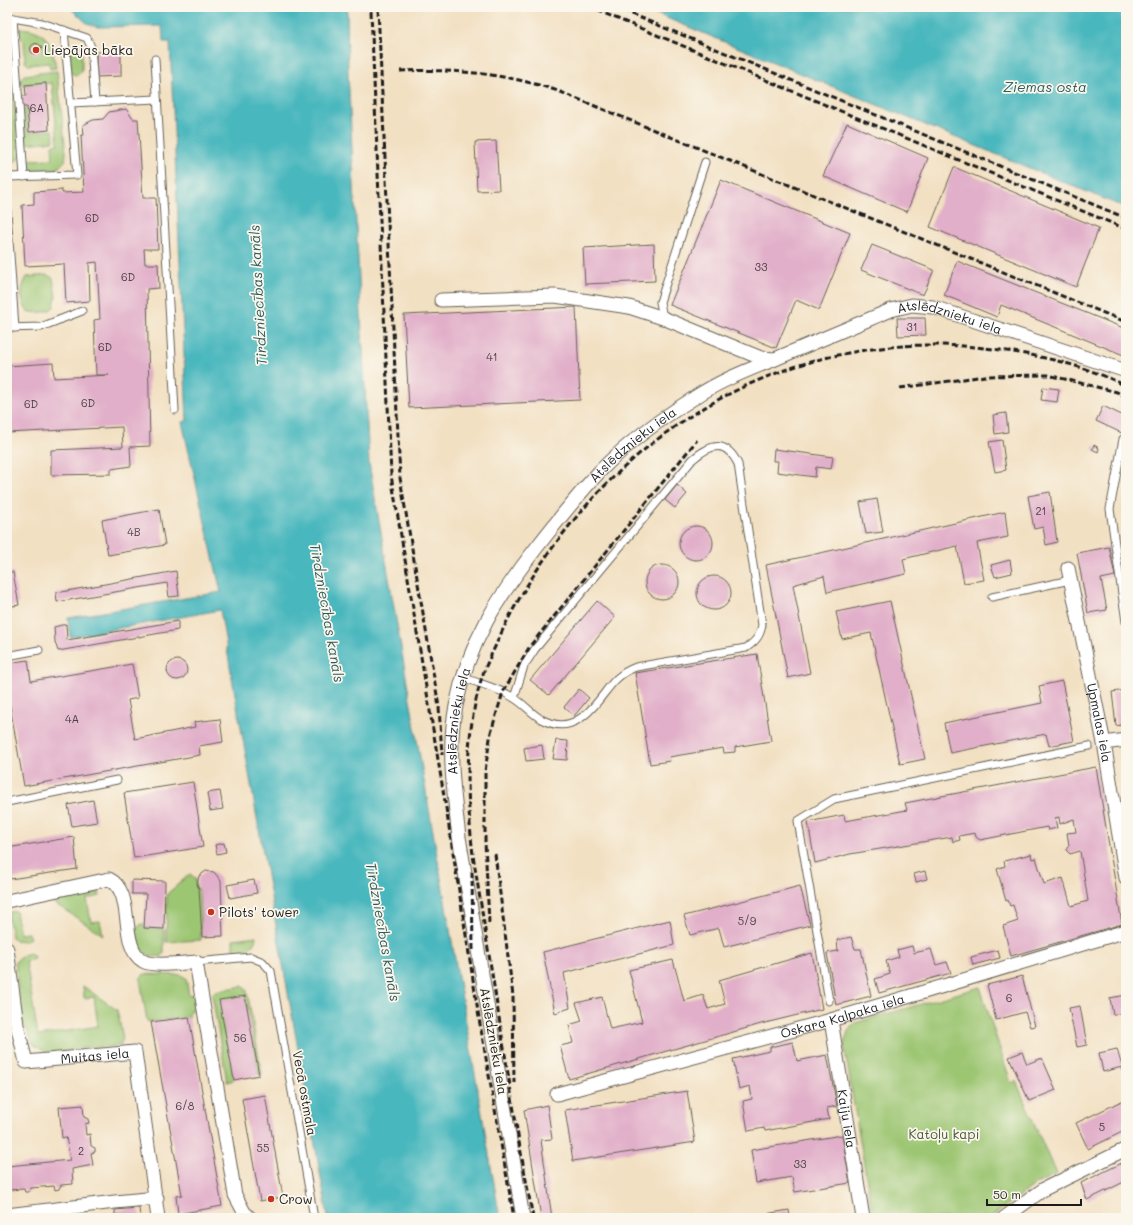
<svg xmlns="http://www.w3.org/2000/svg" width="1133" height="1225" viewBox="0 0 1133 1225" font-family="Mali,sans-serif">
<rect width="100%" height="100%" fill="#fbf7ec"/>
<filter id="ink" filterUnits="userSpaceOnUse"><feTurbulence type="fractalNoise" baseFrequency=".025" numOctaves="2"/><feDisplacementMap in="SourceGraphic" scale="8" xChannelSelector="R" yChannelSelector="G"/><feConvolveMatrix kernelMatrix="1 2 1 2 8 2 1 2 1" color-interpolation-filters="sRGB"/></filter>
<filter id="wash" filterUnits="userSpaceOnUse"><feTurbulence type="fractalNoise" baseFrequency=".012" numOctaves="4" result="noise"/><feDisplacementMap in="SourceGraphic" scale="16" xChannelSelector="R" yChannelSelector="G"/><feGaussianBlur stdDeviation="0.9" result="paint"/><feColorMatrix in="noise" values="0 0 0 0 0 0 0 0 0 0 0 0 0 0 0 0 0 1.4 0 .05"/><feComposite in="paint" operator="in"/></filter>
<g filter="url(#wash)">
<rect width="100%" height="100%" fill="#f2e0c2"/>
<g fill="#9dc673" stroke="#5c7148">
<path d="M19,28C47,29 52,43 56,68L50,69L49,63L28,65L25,62L24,41L19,37Z"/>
<polygon points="7,29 19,158 15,162 7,162"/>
<polygon points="75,43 82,46 82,71 76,76 71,73 70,46"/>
<polygon points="57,71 66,153 65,161 57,169 30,170 27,160 53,159 52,145 58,144 52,83 21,85 21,78 24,75"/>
<polygon points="27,109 29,132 53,130 54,141 26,144 22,110"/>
<path d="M47,275L53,278L56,297L54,307C47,313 36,314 27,311C20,300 20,288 27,277Z"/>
<polygon points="190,874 195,878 196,888 199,889 201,940 166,942 167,894"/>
<polygon points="99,892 100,896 87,899 91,922 100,921 103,935 51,901"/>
<polygon points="16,911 20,934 28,933 30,938 25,941 14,940 12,937 8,916 10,912"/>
<path d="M141,924H145L144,928L164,929V953L162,956C144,960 138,944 135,930Z"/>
<path d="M256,936C255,950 245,950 233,951V939Z"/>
<polygon points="30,953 33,955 34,959 26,961 38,1036 98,1026 94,997 84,998 83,986 117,1010 123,1038 120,1046 81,1048 49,1054 34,1045 22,1020 15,962 23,955"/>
<polygon points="144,974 181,975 186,978 189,995 194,994 196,1009 190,1010 189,1017 151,1022 147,1021 140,979"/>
<polygon points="243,986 247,991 262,1074 259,1075 245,997 220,1000 234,1080 227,1082 212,995 215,991"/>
<polygon points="980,987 1011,1083 1016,1081 1056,1174 1036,1184 990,1218 873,1218 844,1045 848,1031 855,1023"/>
</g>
<g fill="#48b7be" stroke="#326a6d">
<polygon points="69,7 347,7 348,74 369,463 500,1218 328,1218 220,610 70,637 68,618 221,592 182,422 187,421 170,42 163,42 162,26 98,27 87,23"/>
<polygon points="640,7 1126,7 1126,208"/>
</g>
<g id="blocks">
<g fill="#e1afc9">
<circle cx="36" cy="49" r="5.5"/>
<polygon points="96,52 121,52 121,76 97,77"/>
<polygon points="46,83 49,130 29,132 27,107 22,107 21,96 26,96 25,85"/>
<polygon points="126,109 133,119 138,119 143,198 156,198 158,249 144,249 145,264 158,264 159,288 147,289 150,446 130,447 131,466 111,469 111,474 51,475 51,450 123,447 122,427 7,433 7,366 53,363 54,378 109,375 96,375 94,320 100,319 97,262 89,263 90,301 66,303 64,264 25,266 22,205 34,204 34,192 62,190 62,193 84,192 81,135 84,135 83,125 93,120 103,119 109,112"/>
<polygon points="847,123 928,158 907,212 823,176"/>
<polygon points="496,141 499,190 477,191 475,142"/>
<polygon points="954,167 1099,228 1076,287 930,227"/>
<polygon points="721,180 850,233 819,310 796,300 776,348 670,305"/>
<polygon points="654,244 655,281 585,284 583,248"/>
<polygon points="872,245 934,270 923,295 861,270"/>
<polygon points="957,261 1126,329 1126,356 1001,305 997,317 944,295"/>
<polygon points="576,307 580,400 409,408 404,315"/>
<polygon points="897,318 925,318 926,335 898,336"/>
<polygon points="1043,387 1059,389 1057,402 1041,400"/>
<polygon points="1103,406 1126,417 1126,435 1096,421"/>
<polygon points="1006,413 1008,432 995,434 993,415"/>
<polygon points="1002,440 1006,470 995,472 989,442"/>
<polygon points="1094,445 1099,448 1098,452 1092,449"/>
<polygon points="774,449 833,457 831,469 816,467 815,477 777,472 778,461 773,461"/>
<polygon points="677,485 687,494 675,508 665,500"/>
<polygon points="1050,492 1057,542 1046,545 1043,527 1034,529 1028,496"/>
<polygon points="877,499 883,532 866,534 860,502"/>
<polygon points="159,509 165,545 108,555 102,520"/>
<polygon points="1005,512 1008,537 977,543 984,580 964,583 957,546 903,559 906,574 827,592 824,576 793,585 810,673 788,678 766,565"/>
<circle cx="696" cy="543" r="17"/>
<polygon points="1109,547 1115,576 1101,579 1107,610 1088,613 1077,553"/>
<polygon points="1010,560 1012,573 995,577 991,565"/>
<circle cx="662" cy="582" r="17"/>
<polygon points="176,571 179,596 169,597 167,583 57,602 56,593"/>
<polygon points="13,572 19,605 7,607 7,573"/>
<circle cx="714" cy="593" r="17"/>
<polygon points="597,601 615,617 549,695 530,680"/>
<polygon points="890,601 925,759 900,764 871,633 842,639 836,612"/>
<polygon points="178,621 178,630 58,651 55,642 54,627 66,624 67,640"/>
<polygon points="757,654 771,741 735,747 735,752 724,753 723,748 669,757 670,761 650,764 635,673"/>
<circle cx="177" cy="670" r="10"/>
<polygon points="28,660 31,681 132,664 138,698 128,700 135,739 195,727 194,722 220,719 223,742 199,746 200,755 24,786 7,689 7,663"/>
<polygon points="1062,681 1074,741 1049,746 1046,734 950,753 944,723 1042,703 1039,686"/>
<polygon points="579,689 589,698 574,716 564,707"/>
<polygon points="1126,690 1126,724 1116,726 1112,692"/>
<polygon points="556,740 568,741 567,760 553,759"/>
<polygon points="542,745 544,759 526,761 524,748"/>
<polygon points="1096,767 1122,924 1011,956 1003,926 1018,921 1013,905 1010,906 1008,900 1006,901 997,869 1005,866 1004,861 1031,854 1032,859 1036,858 1044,884 1063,878 1071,906 1088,901 1080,851 1070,854 1066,850 1069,845 1067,833 1076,832 1074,819 1060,824 1059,817 1055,818 1057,828 1048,830 1047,827 980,840 976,837 975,833 959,836 960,840 953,842 952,837 850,854 815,863 808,822 844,815 845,821 907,810 905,803"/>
<polygon points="193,782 203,847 134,858 124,793"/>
<polygon points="220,791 223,809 210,811 207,793"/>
<polygon points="93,800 97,822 72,826 68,805"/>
<polygon points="74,837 77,869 10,879 7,848"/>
<polygon points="224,843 226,852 217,854 215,845"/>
<polygon points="206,871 214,872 221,881 223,936 202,937 199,889 197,884 199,876"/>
<polygon points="925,871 927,879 916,882 914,874"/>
<polygon points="132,880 165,881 164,929 144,928 146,894 132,894"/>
<polygon points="254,880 257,893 230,898 227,885"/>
<polygon points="800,886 810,925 724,947 719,928 690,935 684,916"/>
<polygon points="670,920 674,945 564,973 570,1008 555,1013 543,952"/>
<polygon points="851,937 855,949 861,949 871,996 836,1005 827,953 838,951 837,940"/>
<polygon points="912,946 914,953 931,949 936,965 947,962 951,973 879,993 875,979 890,974 886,961 899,957 897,950"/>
<polygon points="998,950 1000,958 973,965 971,957"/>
<polygon points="812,953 822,1009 761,1024 569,1079 560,1046 573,1043 569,1025 582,1021 576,1003 602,997 610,1029 642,1022 629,970 673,960 684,1001 703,995 708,1009 725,1004 719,980"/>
<polygon points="1022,976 1035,1026 1030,1027 1025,1012 996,1020 987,985"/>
<polygon points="1126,995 1126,1013 1113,1015 1110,998"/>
<polygon points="245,996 259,1075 234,1080 219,1000"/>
<polygon points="1080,1006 1087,1045 1077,1047 1069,1008"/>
<polygon points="189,1017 222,1206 178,1214 176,1196 182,1195 151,1022"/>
<polygon points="8,1033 11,1049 7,1050 7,1034"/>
<polygon points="793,1042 797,1061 827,1055 837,1106 827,1108 829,1119 765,1131 764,1128 748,1131 743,1101 752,1099 750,1086 739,1089 733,1059 770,1051 770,1047"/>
<polygon points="1117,1049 1122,1067 1103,1072 1099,1053"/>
<polygon points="1022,1052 1027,1064 1042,1058 1056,1090 1029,1101 1009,1057"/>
<polygon points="1126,1066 1126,1079 1125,1079 1122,1067"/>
<polygon points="687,1091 695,1142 573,1161 565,1110"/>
<polygon points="265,1095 283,1197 260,1201 242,1099"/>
<polygon points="1126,1099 1126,1130 1088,1149 1076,1123"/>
<polygon points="83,1105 84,1117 88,1119 89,1123 85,1124 86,1135 90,1134 91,1146 95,1148 95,1152 91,1153 93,1165 72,1169 73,1184 61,1185 59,1189 55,1190 54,1186 31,1188 29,1192 25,1192 24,1189 7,1190 7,1166 70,1160 66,1137 62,1138 59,1107"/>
<polygon points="547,1105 552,1139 541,1140 552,1218 541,1218 524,1110"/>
<polygon points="842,1135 850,1183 795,1192 792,1177 756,1183 751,1150"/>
<polygon points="1126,1161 1126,1181 1087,1200 1081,1183"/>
<polygon points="139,1208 140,1218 115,1218 115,1210"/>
<polygon points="789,1210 790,1218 749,1218 748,1217"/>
</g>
</g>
</g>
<g filter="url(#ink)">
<use href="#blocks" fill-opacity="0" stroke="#676156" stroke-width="1"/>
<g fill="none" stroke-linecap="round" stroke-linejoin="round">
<g stroke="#676156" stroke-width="9">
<g id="service">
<polyline points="7,17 42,23 87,38 91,47 95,102"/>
<polyline points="13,18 24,177"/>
<polyline points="155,59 175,410"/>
<polyline points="71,103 157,99"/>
<polyline points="7,177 77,175 64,30"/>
<polyline points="7,211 15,328"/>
<polyline points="663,318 660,302 705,162"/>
<polyline points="7,328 41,327 82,311"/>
<polyline points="1126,440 1123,439 1110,509 1126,622"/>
<polyline points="992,597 1070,580"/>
<polyline points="7,656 39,650"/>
<path d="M463,677C479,684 499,688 514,698C524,704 531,713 541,719C563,731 579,723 594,706C609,689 614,675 636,667L746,648C756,641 760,636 762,625L738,464C726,440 712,443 693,459L535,649L524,666L514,698"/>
<polyline points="7,802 117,780"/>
<polyline points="196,962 251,957 263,962 271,971 314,1218"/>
<polyline points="829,1001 798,821 834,799 1089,746"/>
</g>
</g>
<g stroke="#676156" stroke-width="15">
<g id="minor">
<path id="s1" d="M441,300L555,296L629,307L663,318L761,358L775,359L891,310L912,305L933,307L1126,371"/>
<path id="s2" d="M1068,568L1104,743L1126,878"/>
<polyline points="1104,743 1126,740"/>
<path d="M7,901L109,879C136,892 118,946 143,961C152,967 184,963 196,962L235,1195L244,1212L250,1218"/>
<path id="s3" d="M7,949L17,1025L26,1062L135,1052L158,1218"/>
<path id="s4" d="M831,1020L863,1218"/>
<path id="s5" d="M557,1094L831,1020L1126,931"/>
<polyline points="7,1215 115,1202 157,1198"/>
<path id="s6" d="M523,1218L459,837C454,794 447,749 456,706C468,643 498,597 537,547C558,520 579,493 603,468C630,441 662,418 694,398C719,381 748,370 775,359"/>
<polyline points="1004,1218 1044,1189 1126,1149"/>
</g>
</g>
<use href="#service" stroke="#fff" stroke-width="7"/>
<use href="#minor" stroke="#fff" stroke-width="13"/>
<g stroke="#1c1c1c" stroke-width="3" stroke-dasharray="6 3" stroke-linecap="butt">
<polyline points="589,7 1126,229"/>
<polyline points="614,7 1126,218"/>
<polyline points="378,9 400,478 439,707 442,755"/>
<polyline points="371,11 391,475 446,808 480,1024 514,1218"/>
<path d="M400,71C455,69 505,73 558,91L1126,322"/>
<polyline points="900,388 985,376 1048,375 1117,392 1126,397"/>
<polyline points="495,854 513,996 514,1083"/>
<polyline points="472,872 473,950"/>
<polyline points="489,923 485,842 485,771 491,732 503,692 530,646 697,440"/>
<path d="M533,1218L519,1142L473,855C466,794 464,730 484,671C488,660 494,650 498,640C514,605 533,574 556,543C661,401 823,324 1000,350C1043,356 1087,366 1126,386"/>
</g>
</g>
</g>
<g fill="#c8321e" stroke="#fbf7ec" stroke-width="1.5">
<circle cx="36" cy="50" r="4"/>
<circle cx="211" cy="912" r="4"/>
<circle cx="271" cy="1199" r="4"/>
</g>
<g text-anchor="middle" stroke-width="3.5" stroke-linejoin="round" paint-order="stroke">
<g font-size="11" fill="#4d4147">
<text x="37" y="112">6A</text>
<text x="92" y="222">6D</text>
<text x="761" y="271">33</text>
<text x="128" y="281">6D</text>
<text x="912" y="331">31</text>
<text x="105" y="351">6D</text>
<text x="492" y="361">41</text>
<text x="88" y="407">6D</text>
<text x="31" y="408">6D</text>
<text x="1041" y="515">21</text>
<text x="134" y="536">4B</text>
<text x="72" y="723">4A</text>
<text x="747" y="925">5/9</text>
<text x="1009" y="1002">6</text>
<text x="240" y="1042">56</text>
<text x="185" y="1110">6/8</text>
<text x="1102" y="1131">5</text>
<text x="263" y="1152">55</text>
<text x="81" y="1155">2</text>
<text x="800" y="1168">33</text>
</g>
<g font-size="13" fill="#1c1c1c" stroke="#fbf7ec" text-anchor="start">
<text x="44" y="55">Liepājas bāka</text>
<text x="219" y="917">Pilots' tower</text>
<text x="279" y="1204">Crow</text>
</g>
<g font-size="13" fill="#1c1c1c" stroke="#fbf7ec">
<text dy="5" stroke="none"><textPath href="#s1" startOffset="531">Atslēdznieku iela</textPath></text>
<text dy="5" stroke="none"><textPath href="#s6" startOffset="839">Atslēdznieku iela</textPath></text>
<text dy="5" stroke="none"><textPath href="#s6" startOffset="503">Atslēdznieku iela</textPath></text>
<text dy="5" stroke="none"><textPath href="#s2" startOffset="158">Upmalas iela</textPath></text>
<text dy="5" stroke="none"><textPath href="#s5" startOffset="296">Oskara Kalpaka iela</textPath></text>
<text transform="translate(494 1041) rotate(80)" y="5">Atslēdznieku iela</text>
<text dy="5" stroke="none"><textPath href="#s3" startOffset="184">Muitas iela</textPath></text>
<text transform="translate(305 1093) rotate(80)" y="5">Vecā ostmala</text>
<text dy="5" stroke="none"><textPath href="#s4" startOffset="100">Kaiju iela</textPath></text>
</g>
<g font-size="13" fill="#49583a" stroke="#fbf7ec">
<text x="944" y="1139">Katoļu kapi</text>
</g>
<g font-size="14" font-style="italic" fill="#2e5a5d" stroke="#fbf7ec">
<text x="1045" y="92">Ziemas osta</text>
<text transform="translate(258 295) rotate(-93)" y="5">Tirdzniecības kanāls</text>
<text transform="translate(327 613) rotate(80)" y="5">Tirdzniecības kanāls</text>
<text transform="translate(383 932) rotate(80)" y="5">Tirdzniecības kanāls</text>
</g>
</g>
<rect width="1133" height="1225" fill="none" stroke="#fbf7ec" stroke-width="24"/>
<path d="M987 1199v6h94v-6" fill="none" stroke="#1c1c1c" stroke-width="2"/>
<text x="993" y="1199" font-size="12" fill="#1c1c1c" stroke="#fbf7ec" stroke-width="3" paint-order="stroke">50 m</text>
</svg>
